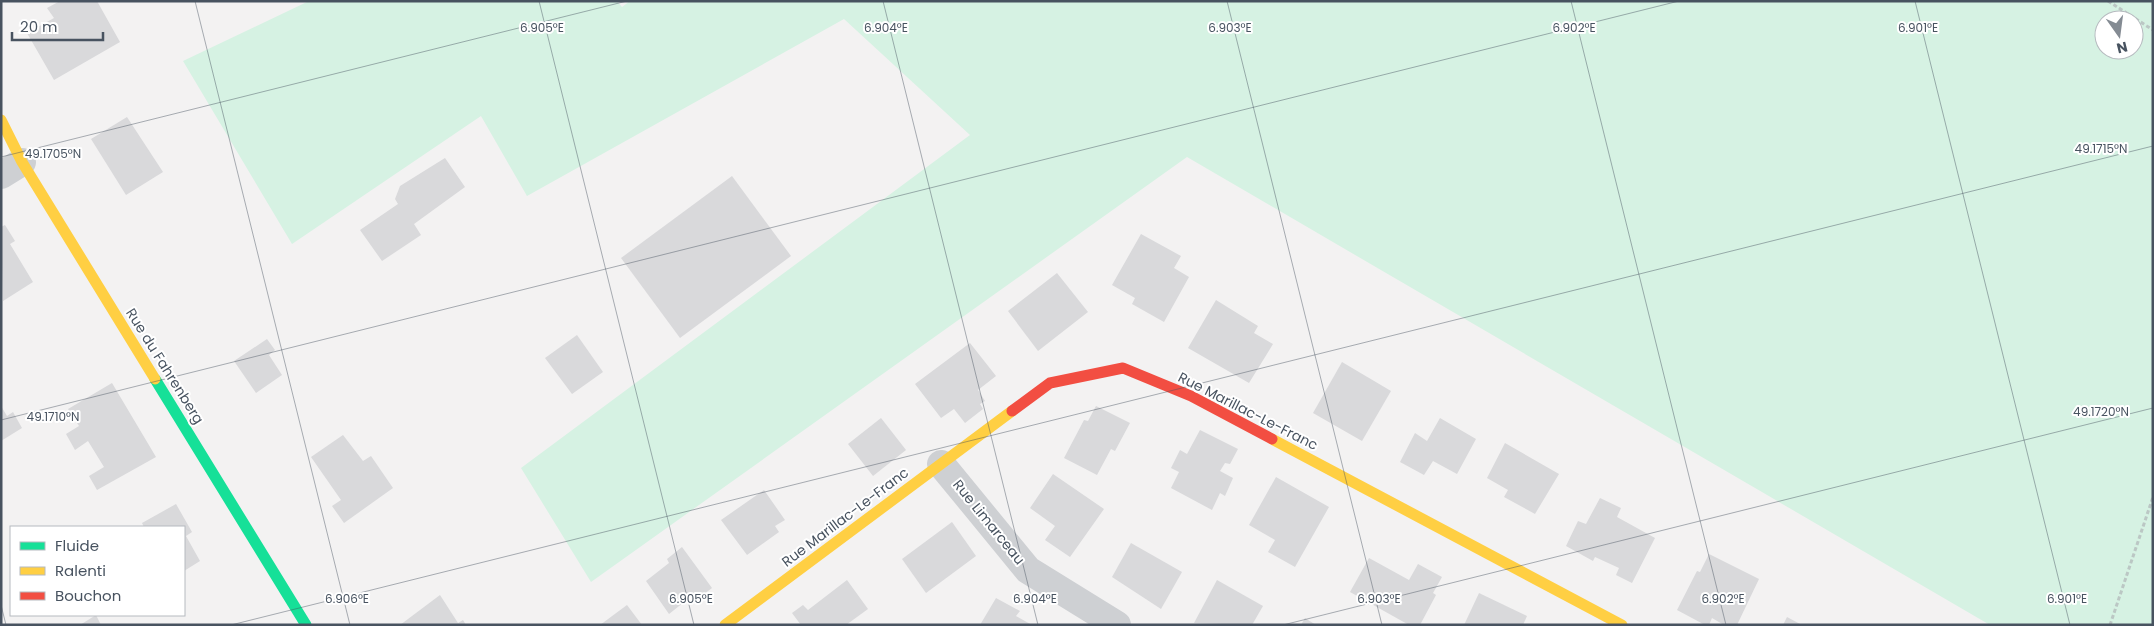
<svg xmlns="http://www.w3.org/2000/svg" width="2154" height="626" viewBox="0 0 2154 626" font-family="Poppins,sans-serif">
<rect width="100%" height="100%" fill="#f3f2f2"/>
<path fill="#d6f2e3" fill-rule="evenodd" d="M309,1H617L622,7L630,1H2153V625H1990L1187,157L591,582L521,468L970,135L844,19L527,196L481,116L292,244L183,61ZM2104,20H2134V50H2104Z"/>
<g fill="#d9d9db">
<polygon points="60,1 97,1 120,42 54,80 27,33 54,18 47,8"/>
<polygon points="127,117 163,172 126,195 91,139"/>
<polygon points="445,158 465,187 414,224 421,235 382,261 360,230 398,204 395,199 400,186"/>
<polygon points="732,176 791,256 680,338 621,258"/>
<polygon points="5,225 15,241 10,244 33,282 3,301 1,227"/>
<polygon points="1141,234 1181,256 1174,268 1189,277 1164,322 1132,304 1135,298 1112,285"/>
<polygon points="1057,273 1088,312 1038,351 1008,311"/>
<polygon points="1216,300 1258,326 1254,333 1273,344 1249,383 1188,348"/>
<polygon points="577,335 603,372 572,394 545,358"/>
<polygon points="267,339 275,350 269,355 282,375 256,393 234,361"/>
<polygon points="970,343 996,376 978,390 985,401 980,404 983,409 965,423 954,409 941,418 915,384"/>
<polygon points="1342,362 1391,391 1362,441 1313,413"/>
<polygon points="112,383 156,457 97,490 89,476 104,467 88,441 75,450 66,434 79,426 68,409"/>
<polygon points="1,406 7,416 13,412 22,428 1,441"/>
<polygon points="1096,406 1130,423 1115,451 1111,449 1097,475 1064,458 1084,420 1088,421"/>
<polygon points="881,418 906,450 873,476 848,444"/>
<polygon points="1440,418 1476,439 1457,474 1433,461 1424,475 1400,462 1415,433 1427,441"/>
<polygon points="1200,430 1238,449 1230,464 1225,463 1220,471 1233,478 1225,496 1220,493 1212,510 1171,488 1179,472 1171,468 1180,450 1187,454"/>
<polygon points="343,435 363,461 371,456 393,488 344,523 332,506 341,500 311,457"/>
<polygon points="1505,443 1559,474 1535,514 1504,497 1508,490 1487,478"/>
<polygon points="1053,474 1104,509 1070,557 1045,540 1055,526 1030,508"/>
<polygon points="1276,477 1329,507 1295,567 1268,552 1275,540 1249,525"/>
<polygon points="764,490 785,520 775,526 779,532 747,555 721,520"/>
<polygon points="1600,498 1621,508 1617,517 1655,538 1632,583 1616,575 1619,568 1595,557 1593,561 1566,546 1578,521 1586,524"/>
<polygon points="176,504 192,532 186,536 200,561 184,571 184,527 144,527 142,523"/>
<polygon points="952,522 976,556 926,593 902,559"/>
<polygon points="1131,543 1182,572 1161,609 1112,577"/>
<polygon points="682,547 712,588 696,600 693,595 669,614 646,581 669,563 667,559"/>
<polygon points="1709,554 1759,579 1737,625 1724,625 1712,618 1709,625 1705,625 1677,610 1697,571 1700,572"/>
<polygon points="1369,558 1409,580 1418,564 1442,577 1433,593 1436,595 1420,625 1409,625 1350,592"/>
<polygon points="847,580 868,609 846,625 801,625 792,613 803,605 808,610"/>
<polygon points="1217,580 1263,606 1252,625 1194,623"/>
<polygon points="1479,593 1527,616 1523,625 1464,625"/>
<polygon points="440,595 458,623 463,620 466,625 400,625"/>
<polygon points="996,598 1020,611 1016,616 1032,625 980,625"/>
<polygon points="627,605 642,625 600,625"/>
<polygon points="96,615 101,625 80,625"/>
<polygon points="1787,617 1802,625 1783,625"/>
<polygon points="1305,618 1316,625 1301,625"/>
</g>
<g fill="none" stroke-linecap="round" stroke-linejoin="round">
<g stroke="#bbc7c4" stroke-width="3" stroke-dasharray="4 2.5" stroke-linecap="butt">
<polyline points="2108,1 2153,30"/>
<polyline points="2110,625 2153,497"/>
</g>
<g stroke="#ced0d3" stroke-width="28">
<polyline points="1,175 22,162"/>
<polyline points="941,464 1028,570 1117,625"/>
</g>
<polyline stroke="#16e098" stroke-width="11" points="155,379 306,625"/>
<g stroke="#ffcf43" stroke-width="11">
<polyline points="1,120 22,162 155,379"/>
<polyline points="1272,439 1622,625"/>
<polyline points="725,625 1012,411"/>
</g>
<polyline stroke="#f24e42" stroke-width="11" points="1012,411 1050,383 1123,368 1191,396 1272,439"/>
</g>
<path fill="none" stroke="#485360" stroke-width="1" stroke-opacity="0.45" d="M195,1L350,625M539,1L694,625M883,1L1038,625M1227,1L1382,625M1571,1L1726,625M1915,1L2070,625M1,157L627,1M1,420L1679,1M1,605L6,625M231,625L2153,146M1283,625L2153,408"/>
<g text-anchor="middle" stroke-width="4" stroke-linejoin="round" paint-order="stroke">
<g font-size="14" fill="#485360" stroke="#fff">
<text transform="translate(165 366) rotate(58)" y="5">Rue du Fahrenberg</text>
<text transform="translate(1248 411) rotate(27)" y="5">Rue Marillac-Le-Franc</text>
<text transform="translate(845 517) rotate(-37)" y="5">Rue Marillac-Le-Franc</text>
<text transform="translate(989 522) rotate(51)" y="5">Rue Limarceau</text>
</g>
</g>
<g font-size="12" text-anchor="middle" fill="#485360" stroke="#fff" stroke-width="4" stroke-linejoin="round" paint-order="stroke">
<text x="542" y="32">6.905°E</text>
<text x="886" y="32">6.904°E</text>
<text x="1230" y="32">6.903°E</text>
<text x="1574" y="32">6.902°E</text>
<text x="1918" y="32">6.901°E</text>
<text x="2101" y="153">49.1715°N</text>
<text x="53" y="158">49.1705°N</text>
<text x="2101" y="416">49.1720°N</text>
<text x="53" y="421">49.1710°N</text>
<text x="347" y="603">6.906°E</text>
<text x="691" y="603">6.905°E</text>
<text x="1035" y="603">6.904°E</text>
<text x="1379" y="603">6.903°E</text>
<text x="1723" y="603">6.902°E</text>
<text x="2067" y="603">6.901°E</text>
</g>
<rect width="2154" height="626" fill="none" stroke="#485360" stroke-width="5"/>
<rect x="10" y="526" width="175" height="90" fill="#ffffff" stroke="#b6babf"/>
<rect x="20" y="542" width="25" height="8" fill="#16e098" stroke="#b6babf"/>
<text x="55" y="551" font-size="15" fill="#485360">Fluide</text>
<rect x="20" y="567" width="25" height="8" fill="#ffcf43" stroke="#b6babf"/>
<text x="55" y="576" font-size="15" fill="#485360">Ralenti</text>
<rect x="20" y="592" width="25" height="8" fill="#f24e42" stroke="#b6babf"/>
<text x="55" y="601" font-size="15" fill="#485360">Bouchon</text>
<g transform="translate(2119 35) rotate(166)"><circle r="24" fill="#ffffff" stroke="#b6babf"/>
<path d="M0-4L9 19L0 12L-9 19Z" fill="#848b93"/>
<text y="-8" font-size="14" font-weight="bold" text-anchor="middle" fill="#485360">N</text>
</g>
<path d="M12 32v8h91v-8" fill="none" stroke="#485360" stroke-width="2.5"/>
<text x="20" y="32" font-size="15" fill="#485360" stroke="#ffffff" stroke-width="4" paint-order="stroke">20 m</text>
</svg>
